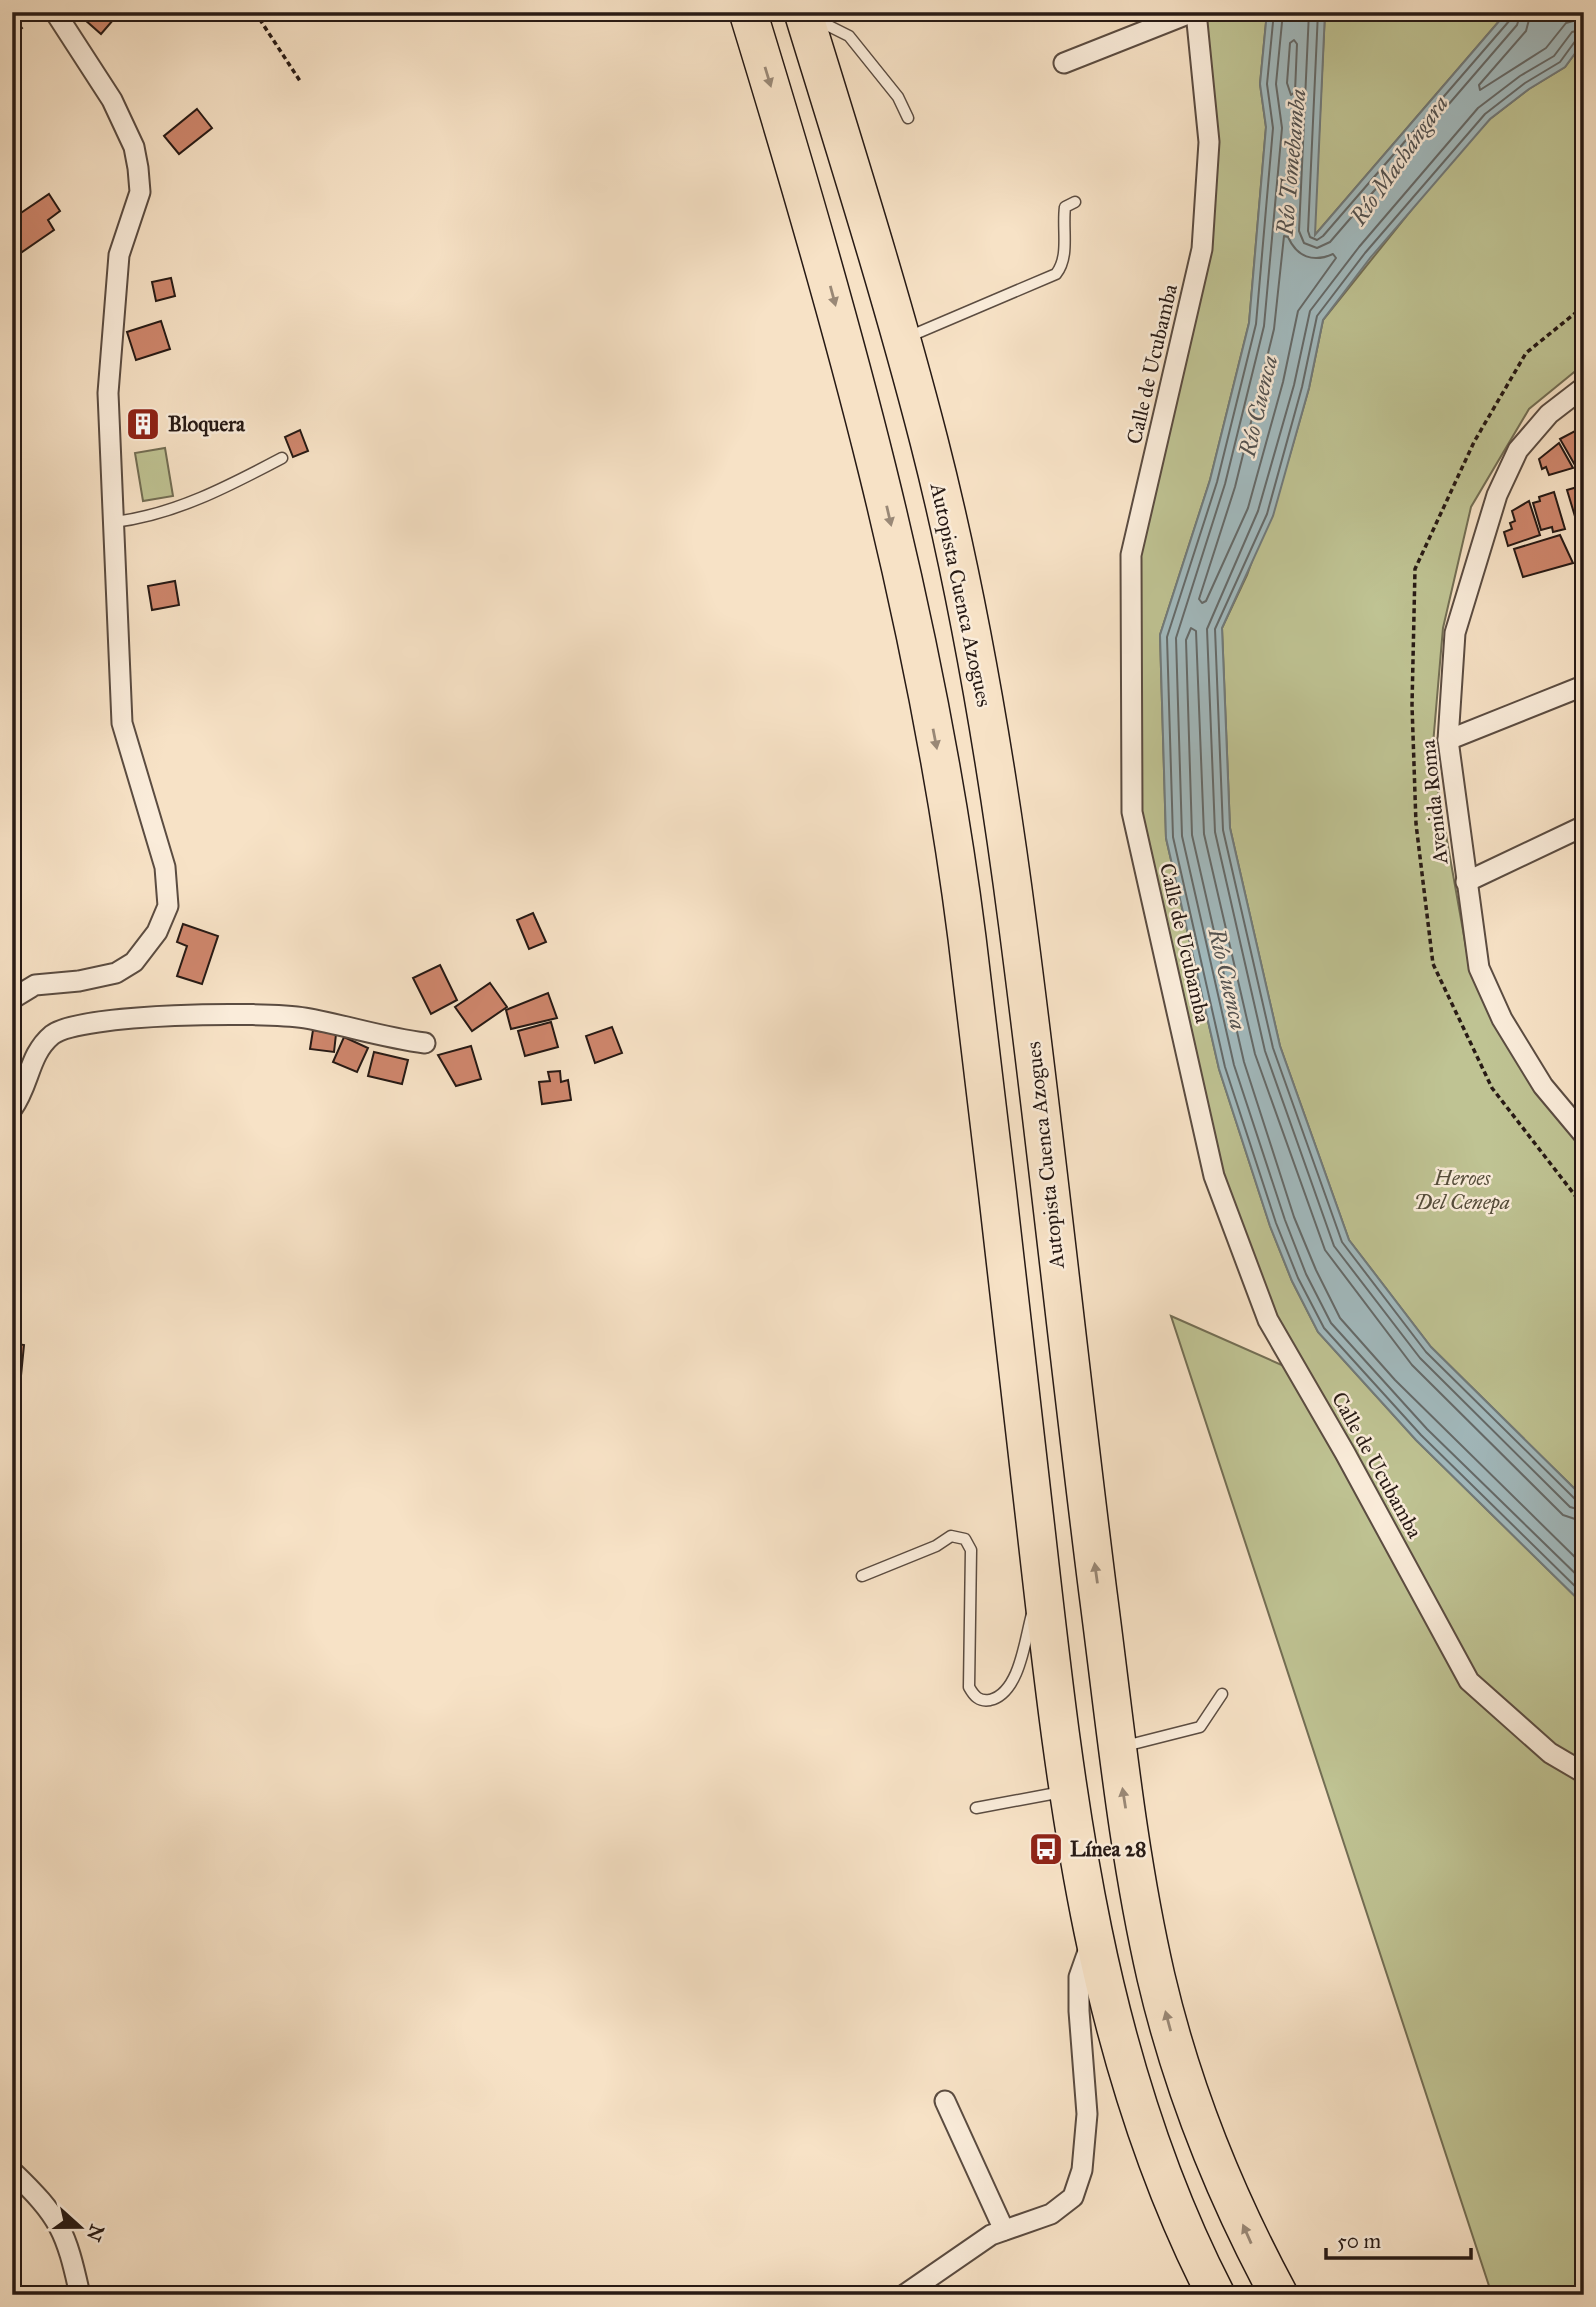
<svg xmlns="http://www.w3.org/2000/svg" width="1596" height="2307" viewBox="0 0 1596 2307" font-family="'IM FELL Great Primer',serif">
<rect width="100%" height="100%" fill="#f7e2c6"/>
<filter id="stains"><feTurbulence type="fractalNoise" baseFrequency=".00286" numOctaves="4"/><feColorMatrix values="0 0 0 0 .2 0 0 0 0 .09 0 0 0 0 .02 0 0 0 .5 -.17"/></filter>
<radialGradient id="worn" r=".72"><stop offset=".6" stop-color="#630" stop-opacity="0"/><stop offset="1" stop-color="#630" stop-opacity=".3"/></radialGradient>
<g fill="#bfc393" stroke="#736e54" stroke-width="2">
<polygon points="1196,12 1267,12 1260,84 1266,127 1249,323 1210,480 1160,635 1166,838 1219,1069 1270,1226 1292,1281 1318,1332 1416,1440 1584,1605 1584,1773 1469,1681 1268,1320 1214,1176 1132,812 1131,555 1179,353 1209,142"/>
<polygon points="1325,12 1507,12 1314,236"/>
<polygon points="1584,41 1584,364 1529,409 1471,507 1443,628 1432,756 1470,970 1530,1082 1584,1146 1584,1498 1431,1347 1349,1240 1280,1046 1230,828 1222,628 1247,575 1289,458 1309,388 1323,320 1453,158 1490,119 1529,89 1565,67"/>
<polygon points="165,448 173,496 143,501 135,453"/>
<polygon points="1171,1316 1284,1366 1464,1683 1584,1781 1584,2295 1492,2295"/>
</g>
<polygon fill="#a2bbc0" stroke="#717b7c" stroke-width="2" points="1267,12 1325,12 1315,235 1507,12 1584,12 1584,41 1565,67 1529,89 1490,119 1371,257 1323,320 1309,388 1273,516 1222,628 1230,828 1280,1046 1349,1240 1431,1347 1584,1498 1584,1605 1416,1440 1318,1332 1292,1281 1270,1226 1219,1069 1166,838 1160,635 1210,480 1249,323 1266,127 1260,84"/>
<g fill="none" stroke-linecap="round" stroke-linejoin="round">
<g stroke="#646a6a" stroke-width="2">
<polyline points="1274,12 1267,84 1273,128 1256,324 1217,482 1167,637 1173,837 1225,1067 1276,1223 1298,1278 1324,1328 1421,1435 1584,1595"/>
<polyline points="1283,12 1276,84 1282,128 1264,326 1225,484 1176,638 1182,836 1234,1065 1285,1220 1306,1274 1331,1323 1427,1429 1584,1582"/>
<polyline points="1309,12 1299,231 1304,243 1317,248 1330,242 1517,25 1521,12"/>
<polyline points="1318,12 1308,231 1310,237 1317,240 1323,236 1510,20 1512,12"/>
<polyline points="1531,12 1526,31 1479,85 1480,90 1546,48 1566,23 1584,18"/>
<polyline points="1584,29 1572,32 1554,56 1520,76 1478,108 1359,247 1310,311 1294,385 1258,511 1207,629 1215,832 1265,1051 1334,1246 1420,1358 1570,1507 1584,1511"/>
<polyline points="1584,38 1576,40 1560,62 1525,83 1485,114 1365,253 1317,316 1302,387 1267,514 1215,629 1223,830 1273,1048 1342,1242 1426,1352 1576,1500 1584,1502"/>
<polygon points="1294,40 1297,44 1295,92 1291,95 1287,83 1290,43"/>
<path d="M1284,236L1288,237C1297,257 1313,263 1333,254L1336,258L1298,311L1283,382L1248,508L1206,601L1202,603L1199,599L1235,487L1274,329Z"/>
<polyline points="1584,1522 1563,1515 1412,1365 1325,1250 1255,1054 1204,834 1196,631 1191,628 1186,640 1192,835 1244,1062 1294,1217 1316,1270 1340,1318 1395,1380 1584,1566"/>
</g>
</g>
<g fill="#ce866c" stroke="#271a15" stroke-width="2">
<polygon points="76,12 120,12 101,34"/>
<polygon points="12,15 22,28 12,36"/>
<polygon points="197,109 212,128 179,154 164,136"/>
<polygon points="49,194 60,211 48,220 54,230 22,252 12,237 12,219"/>
<polygon points="171,278 175,296 156,301 152,282"/>
<polygon points="161,321 170,349 136,360 127,332"/>
<rect x="132" y="412" width="22" height="24"/>
<polygon points="1584,426 1584,444 1576,431"/>
<polygon points="300,430 308,451 293,457 285,437"/>
<polygon points="1575,431 1584,447 1584,463 1576,467 1560,439"/>
<polygon points="1559,443 1573,468 1549,475 1546,467 1542,469 1539,459"/>
<polygon points="1584,485 1584,521 1577,523 1567,490"/>
<polygon points="1554,492 1565,529 1553,532 1552,527 1541,530 1533,503 1540,501 1539,497"/>
<polygon points="1529,501 1540,535 1508,546 1504,532 1512,529 1510,523 1515,521 1512,511"/>
<polygon points="1560,535 1573,563 1523,577 1514,549"/>
<polygon points="175,581 179,605 152,610 148,586"/>
<polygon points="533,913 546,942 529,949 517,920"/>
<polygon points="183,924 218,936 202,984 177,976 187,946 177,942"/>
<polygon points="440,965 457,1000 431,1014 413,978"/>
<polygon points="490,983 507,1007 472,1031 455,1007"/>
<polygon points="548,993 557,1018 511,1029 506,1010"/>
<polygon points="551,1022 558,1047 525,1056 518,1031"/>
<polygon points="612,1027 622,1053 595,1063 586,1036"/>
<polygon points="313,1030 336,1034 334,1052 310,1049"/>
<polygon points="344,1037 368,1048 357,1072 333,1062"/>
<polygon points="471,1046 481,1079 456,1086 438,1055"/>
<polygon points="374,1052 408,1060 402,1084 368,1076"/>
<polygon points="560,1071 561,1082 568,1080 571,1100 542,1104 539,1082 550,1081 548,1072"/>
<polygon points="12,1343 24,1345 20,1386 12,1385"/>
</g>
<g fill="none" stroke-linecap="round" stroke-linejoin="round">
<g stroke="#5b4c41" stroke-width="13">
<g id="lane">
<polyline points="813,18 849,36 898,97 908,118"/>
<path d="M908,337L1056,274C1070,256 1062,230 1065,207L1075,202"/>
<path d="M114,522C174,515 229,486 282,458"/>
<path d="M862,1576L936,1546L951,1536L965,1539L971,1550L969,1687C974,1696 979,1702 990,1700C1020,1693 1025,1639 1032,1614"/>
<polyline points="1125,1746 1200,1727 1222,1694"/>
<polyline points="976,1808 1062,1792"/>
</g>
</g>
<g stroke="#5b4c41" stroke-width="23">
<g id="street">
<polyline points="1196,12 1209,142 1202,249 1131,555 1132,812 1214,1176 1268,1320 1345,1453 1469,1681 1550,1753 1584,1773"/>
<polyline points="1064,63 1193,12"/>
<polyline points="1584,387 1549,414 1518,450 1497,495 1455,633 1448,740 1479,968 1502,1019 1543,1086 1584,1135"/>
<polyline points="1448,740 1578,688"/>
<polyline points="1466,882 1584,826"/>
<polyline points="12,999 35,985 79,981 116,973 134,962 157,932 168,906 165,867 122,723 108,393 119,255 140,192 138,168 134,147 112,100 55,12"/>
<path d="M12,1109C30,1085 28,1055 52,1035C80,1013 266,1011 305,1018C345,1025 384,1038 425,1043"/>
<polyline points="945,2101 1004,2230"/>
<path d="M12,2171C60,2217 66,2231 80,2295"/>
<polyline points="904,2295 991,2235 1051,2214 1073,2197 1082,2170 1087,2114 1079,2011 1079,1977 1091,1943"/>
</g>
</g>
<g stroke="#271a15" stroke-width="40">
<g id="highway">
<path d="M748,12C841,315 927,622 967,938C991,1132 1013,1327 1035,1521C1065,1786 1092,2055 1216,2295"/>
<path d="M803,12C847,155 892,297 929,441C970,601 997,765 1018,927C1047,1149 1070,1372 1098,1593C1115,1722 1127,1851 1156,1977C1182,2088 1225,2195 1279,2295"/>
</g>
</g>
<g stroke="#271a15" stroke-width="3.5" stroke-dasharray="5 3.5" stroke-linecap="butt">
<polyline points="255,12 300,81"/>
<polyline points="1584,306 1526,353 1474,442 1415,569 1412,705 1416,824 1433,964 1492,1088 1584,1207"/>
</g>
<use href="#lane" stroke="#faecda" stroke-width="10"/>
<use href="#street" stroke="#faecda" stroke-width="19"/>
<use href="#highway" stroke="#f7e2c6" stroke-width="37"/>
</g>
<defs><path id="oneway-solid" d="M-6-.8H1V-3.2L6.5 0L1 3.2V.8H-6Z" transform="scale(1.75)"/></defs>
<g fill="#998876">
<use href="#oneway-solid" transform="translate(768 77) rotate(73)"/>
<use href="#oneway-solid" transform="translate(833 296) rotate(75)"/>
<use href="#oneway-solid" transform="translate(889 516) rotate(77)"/>
<use href="#oneway-solid" transform="translate(935 739) rotate(79)"/>
<use href="#oneway-solid" transform="translate(1096 1573) rotate(-98)"/>
<use href="#oneway-solid" transform="translate(1124 1798) rotate(-99)"/>
<use href="#oneway-solid" transform="translate(1168 2021) rotate(-105)"/>
<use href="#oneway-solid" transform="translate(1247 2234) rotate(-114)"/>
</g>
<defs>
<g id="building-square" transform="scale(1.75)"><rect x="-9" y="-9" width="18" height="18" rx="4" fill="#8f2418" stroke="#faecda"/><path d="M-4-6H4V6H1V3H-1V6H-4ZM-2.5-4.3h1.7v1.8h-1.7ZM.8-4.3h1.7v1.8H.8ZM-2.5-1h1.7V.8h-1.7ZM.8-1h1.7V.8H.8Z" fill="#fff"/></g>
<g id="bus-square" transform="scale(1.75)"><rect x="-9" y="-9" width="18" height="18" rx="4" fill="#8f2418" stroke="#faecda"/><path d="M-5-6H5V4H4V6H2V4H-2V6H-4V4H-5ZM-3.5-4V0h7V-4ZM-3.5 1.2v1.5H-2V1.2ZM2 1.2v1.5H3.5V1.2Z" fill="#fff"/></g>
</defs>
<g fill-rule="evenodd">
<use href="#building-square" x="143" y="424"/>
<use href="#bus-square" x="1046" y="1849"/>
</g>
<g text-anchor="middle" stroke-width="5" stroke-linejoin="round" paint-order="stroke">
<g font-size="21" fill="#271a15" stroke="#faecda">
<text transform="translate(1152 364) rotate(-77)" y="7">Calle de Ucubamba</text>
<text transform="translate(961 595) rotate(78)" y="7">Autopista Cuenca Azogues</text>
<text transform="translate(1434 802) rotate(-96)" y="7">Avenida Roma</text>
<text transform="translate(1185 943) rotate(77)" y="7">Calle de Ucubamba</text>
<text transform="translate(1045 1155) rotate(-96)" y="7">Autopista Cuenca Azogues</text>
<text transform="translate(1377 1465) rotate(61)" y="7">Calle de Ucubamba</text>
</g>
<g font-size="21" font-weight="bold" fill="#271a15" stroke="#faecda" text-anchor="start">
<text x="168" y="431">Bloquera</text>
<text x="1070" y="1856">Línea 28</text>
</g>
<g font-size="21" font-style="italic" fill="#554d3b" stroke="#faecda">
<text x="1462" y="1185">Heroes<tspan x="1462" dy="24">Del Cenepa</tspan></text>
</g>
<g font-size="23" font-style="italic" fill="#525251" stroke="#faecda">
<text transform="translate(1399 160) rotate(-55)" y="8">Río Machángara</text>
<text transform="translate(1291 162) rotate(-85)" y="8">Río Tomebamba</text>
<text transform="translate(1258 406) rotate(-77)" y="8">Río Cuenca</text>
<text transform="translate(1228 979) rotate(77)" y="8">Río Cuenca</text>
</g>
</g>
<rect width="1596" height="2307" fill="none" stroke="#f7e2c6" stroke-width="42"/>
<rect x="14" y="14" width="1568" height="2279" fill="none" stroke="#271a15" stroke-width="3.5"/>
<rect x="21" y="21" width="1554" height="2265" fill="none" stroke="#271a15" stroke-width="2"/>
<g transform="translate(80 2227) rotate(111)" stroke="#faecda" stroke-width="5" paint-order="stroke">
<path d="M0-5L12 26L0 18L-12 26Z" fill="#271a15"/>
<text y="-10" font-size="19" font-weight="bold" text-anchor="middle" fill="#271a15">N</text>
</g>
<path d="M1326 2248v10h145v-10" fill="none" stroke="#271a15" stroke-width="3.5"/>
<text x="1337" y="2248" font-size="21" fill="#271a15" stroke="#faecda" stroke-width="5" paint-order="stroke">50 m</text>
<rect width="100%" height="100%" filter="url(#stains)"/>
<rect width="100%" height="100%" fill="url(#worn)"/>
</svg>
